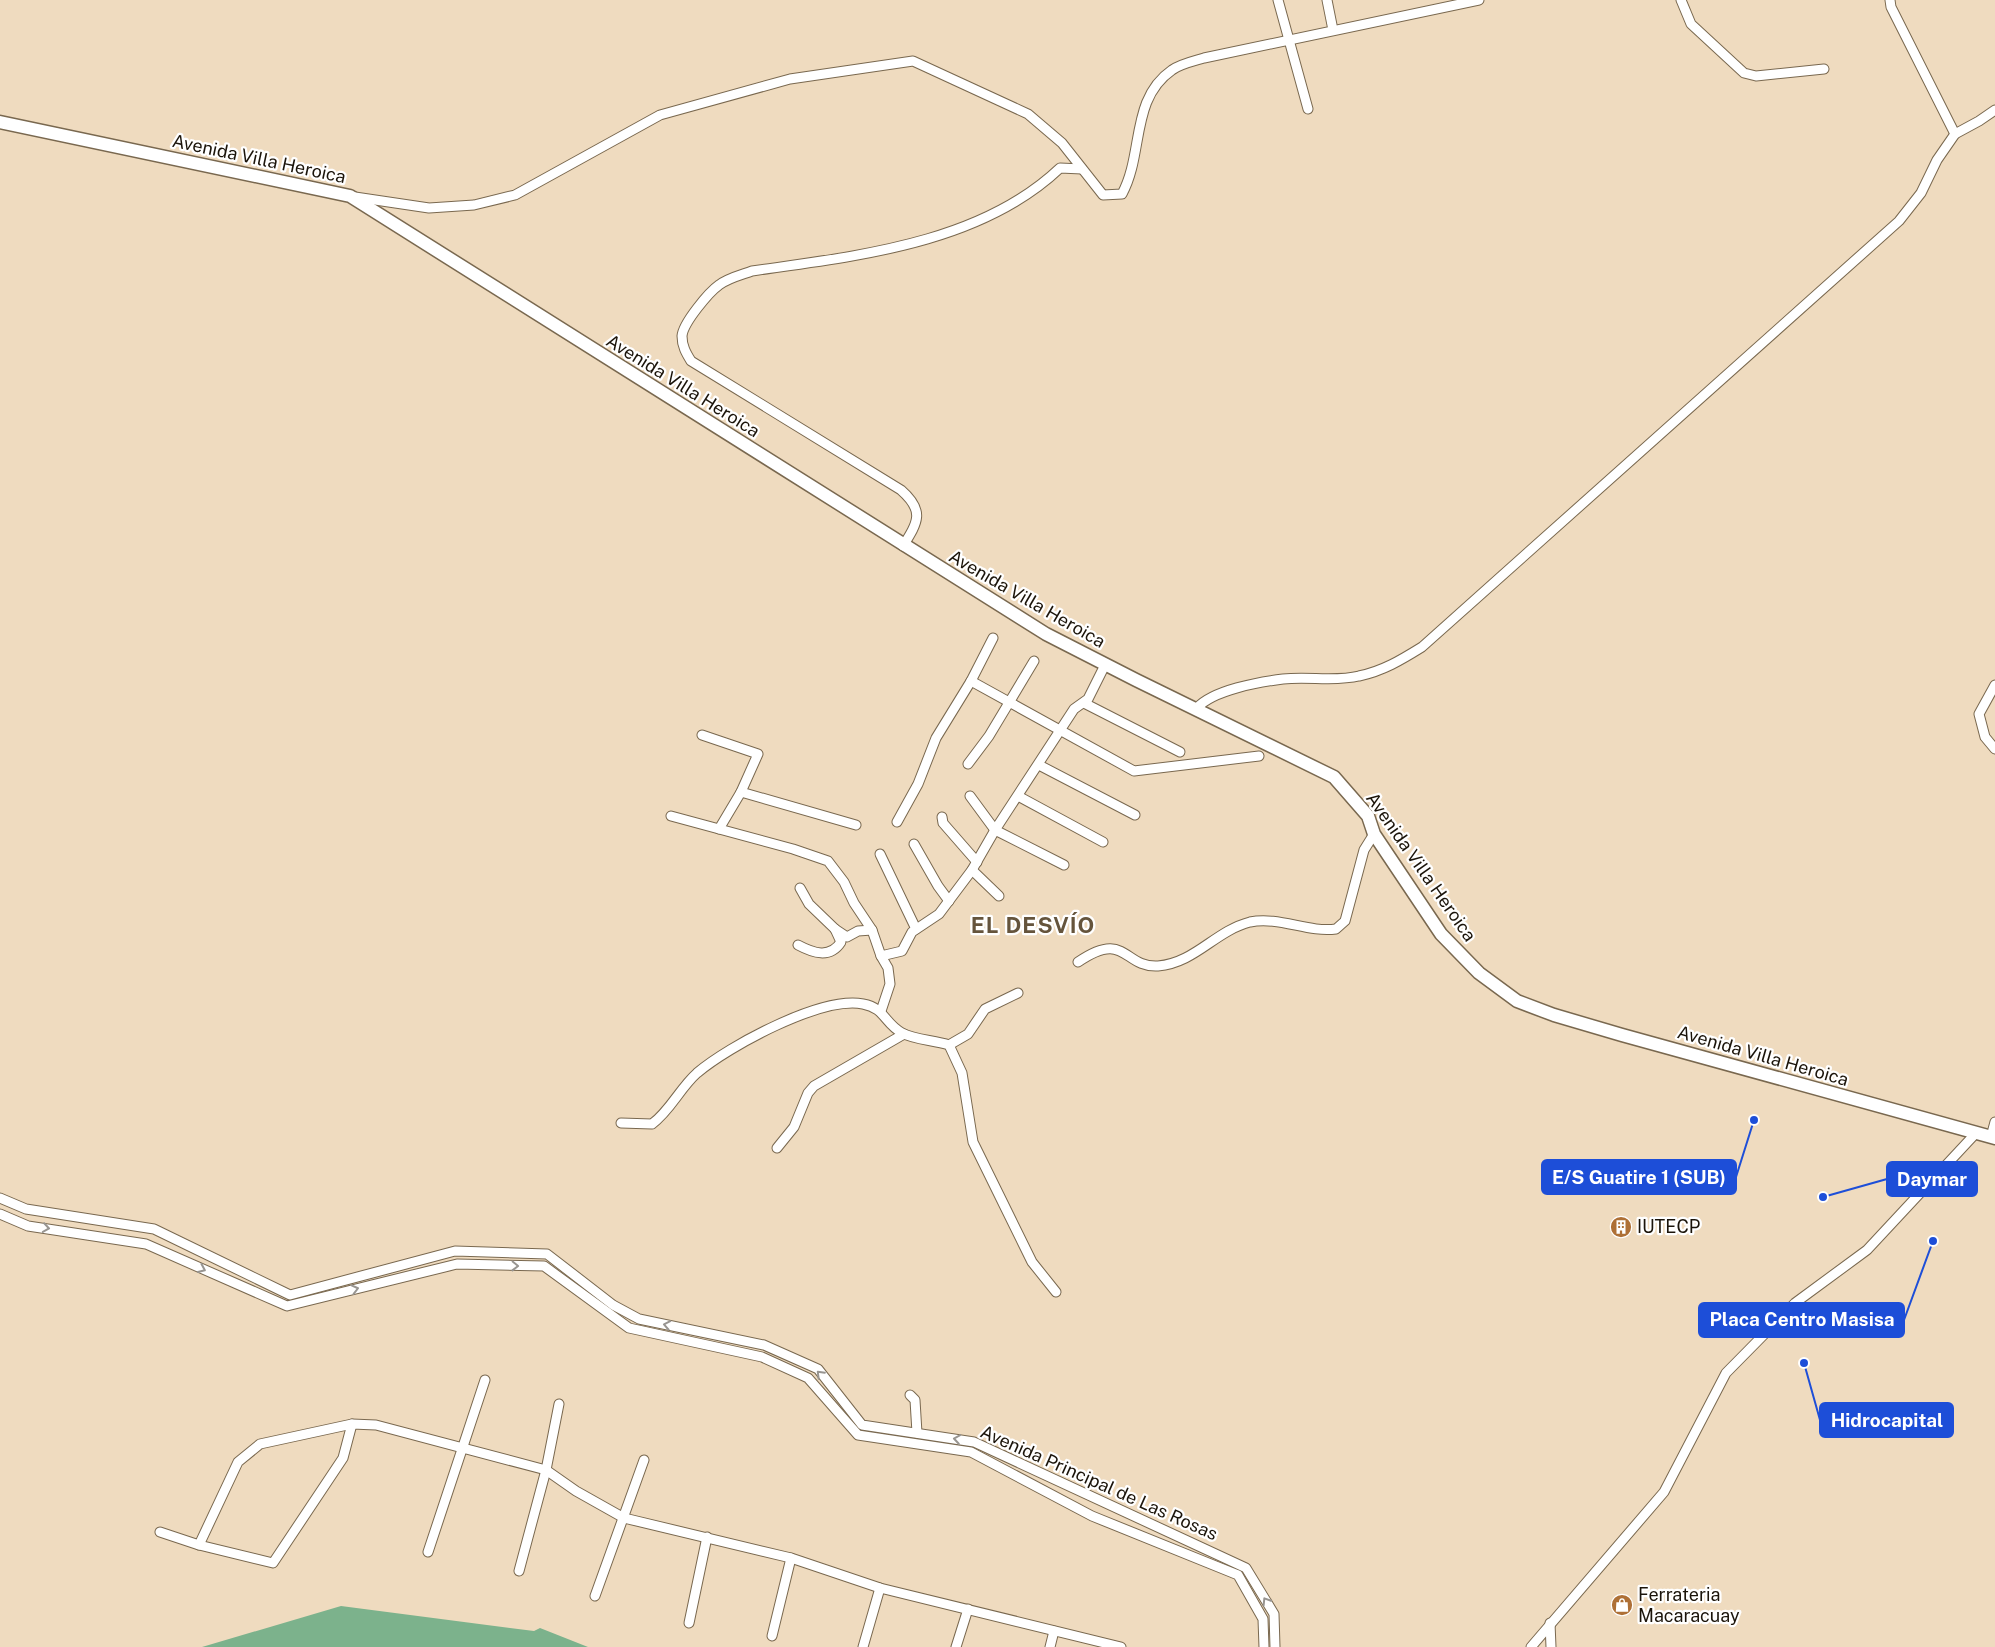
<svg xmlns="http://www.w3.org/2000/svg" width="1995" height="1647" viewBox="0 0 1995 1647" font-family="'Public Sans',sans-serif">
<rect width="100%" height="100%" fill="#efdbbf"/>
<polygon fill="#7cb28c" points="341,1606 534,1631 540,1628 588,1647 202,1647"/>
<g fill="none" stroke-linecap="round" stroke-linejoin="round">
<g stroke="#79684f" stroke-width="11">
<g id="street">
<polyline points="1278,0 1308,109"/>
<polyline points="1327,0 1333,30"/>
<polyline points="1681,0 1691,24 1744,73 1756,76 1824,69"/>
<polyline points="1890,0 1891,7 1955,134"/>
<path d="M355,197L429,208L474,205L515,195L660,115L790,79L913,61L1028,114L1062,143L1103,195L1122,194C1144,154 1130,99 1172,70C1180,64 1194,61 1204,58L1479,0"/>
<path d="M903,546C918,522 925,511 901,490L691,361C686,353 682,346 682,336C683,323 709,292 719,285C728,278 741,275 752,271C856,256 980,244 1060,168L1082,169"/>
<polyline points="971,681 1134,771 1259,756"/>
<polyline points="1995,685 1979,714 1985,737 1995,749"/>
<polyline points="1084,703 1180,752"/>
<path d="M1197,708C1213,690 1259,682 1283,679C1308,676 1335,682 1359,676C1383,671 1401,660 1422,647L1899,221L1921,193L1937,160L1955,134L1979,121L1995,110"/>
<polyline points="702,735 758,754 741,792 719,829"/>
<polyline points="968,764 989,736 1034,661"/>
<polyline points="1039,765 1135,815"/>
<polyline points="741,792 856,825"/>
<polyline points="970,796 995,830 1064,865"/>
<polyline points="1018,796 1103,842"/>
<polyline points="671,816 793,849 828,861 844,882 854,903 872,930 881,956 888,968 890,984 881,1011"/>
<polyline points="942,817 943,823 977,862"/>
<polyline points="897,822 918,784 936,738 971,681 993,638"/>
<polyline points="914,844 938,886 949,901"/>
<polyline points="880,854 916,929"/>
<polyline points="972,870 999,896"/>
<polyline points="800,888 809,904 835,929"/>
<path d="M798,945C813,953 830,959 841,942L835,929L847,937L858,931L872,930"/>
<polyline points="881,956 902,951 912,932 939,914 972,870 995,830 1074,709 1088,699 1105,665"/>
<path d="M1078,962C1126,929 1123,968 1158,966C1195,963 1215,931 1250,922C1279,916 1308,933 1336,929L1345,921L1364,850L1374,834"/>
<polyline points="949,1045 968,1034 985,1009 1018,993"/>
<path d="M621,1123L652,1124C670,1111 680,1088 697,1073C729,1046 821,996 863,1004C885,1008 884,1023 902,1033C915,1040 934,1040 949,1045L962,1073L973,1142L1032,1262L1056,1292"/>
<polyline points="1991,1137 1995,1122"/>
<polyline points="777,1148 794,1127 808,1093 814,1086 904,1034"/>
<polyline points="0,1198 26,1209 154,1229 290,1295 455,1251 547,1254 613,1305 639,1319 764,1345 818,1369 862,1425 974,1442 1246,1568 1274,1614 1275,1647"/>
<polyline points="0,1214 28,1226 146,1244 287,1306 457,1264 544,1266 629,1328 762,1357 808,1378 858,1435 971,1452 1092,1516 1238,1575 1263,1619 1264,1647"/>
<polyline points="910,1395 915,1400 917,1433"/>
<polyline points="160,1532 199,1545 273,1563 343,1458 352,1424"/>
<polyline points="199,1545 238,1462 260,1444 352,1424 376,1425 546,1470 576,1491 624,1518 791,1558 880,1588 1121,1647"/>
<polyline points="428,1552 485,1380"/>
<polyline points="519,1571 546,1470 559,1404"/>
<polyline points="595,1596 644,1460"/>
<polyline points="689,1623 707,1537"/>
<polyline points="1550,1623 1551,1647"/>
<polyline points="772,1636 791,1558"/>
<polyline points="863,1647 880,1588"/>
<polyline points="956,1647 968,1609"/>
<polyline points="1050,1647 1054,1631"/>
<polyline points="1531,1647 1664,1492 1726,1373 1795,1303 1867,1250 1976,1133"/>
</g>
</g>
<g stroke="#79684f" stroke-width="15">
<polyline id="secondary" points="0,122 350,196 1046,634 1136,680 1334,777 1368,816 1374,834 1441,934 1479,973 1517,1001 1554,1015 1622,1035 1995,1138"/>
</g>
<use href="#street" stroke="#fff" stroke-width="9"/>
<use href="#secondary" stroke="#fff" stroke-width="12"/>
</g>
<defs><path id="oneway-chevron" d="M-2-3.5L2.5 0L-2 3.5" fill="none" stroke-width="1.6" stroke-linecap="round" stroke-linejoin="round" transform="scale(1.25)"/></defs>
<g stroke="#989591">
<use href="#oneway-chevron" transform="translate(46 1228) rotate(9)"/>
<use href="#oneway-chevron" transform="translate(515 1266) rotate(1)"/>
<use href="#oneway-chevron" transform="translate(202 1269) rotate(24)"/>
<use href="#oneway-chevron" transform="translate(355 1289) rotate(-14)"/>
<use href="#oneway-chevron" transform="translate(667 1325) rotate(-169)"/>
<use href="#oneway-chevron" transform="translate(820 1374) rotate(-135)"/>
<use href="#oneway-chevron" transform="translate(957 1439) rotate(-171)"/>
<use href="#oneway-chevron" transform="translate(1266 1601) rotate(-122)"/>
</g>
<defs>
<g id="building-disc" transform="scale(1.125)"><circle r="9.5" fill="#ae7036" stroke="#fff"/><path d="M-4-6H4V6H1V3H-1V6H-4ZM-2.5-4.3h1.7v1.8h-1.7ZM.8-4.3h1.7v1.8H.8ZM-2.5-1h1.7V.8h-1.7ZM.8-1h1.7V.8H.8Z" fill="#fff"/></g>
<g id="shop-disc" transform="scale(1.125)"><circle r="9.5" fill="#ae7036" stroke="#fff"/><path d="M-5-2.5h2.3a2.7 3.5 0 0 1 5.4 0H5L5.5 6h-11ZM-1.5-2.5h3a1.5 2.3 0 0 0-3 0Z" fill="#fff"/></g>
</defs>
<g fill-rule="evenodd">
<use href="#building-disc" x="1621" y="1227"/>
<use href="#shop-disc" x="1622" y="1605"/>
</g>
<g text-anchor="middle" stroke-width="4.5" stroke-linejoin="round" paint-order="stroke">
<g font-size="18" fill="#1b140a" stroke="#fff">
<text transform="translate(259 159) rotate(12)" y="6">Avenida Villa Heroica</text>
<text transform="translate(683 386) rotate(32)" y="6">Avenida Villa Heroica</text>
<text transform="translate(1027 599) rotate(30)" y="6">Avenida Villa Heroica</text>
<text transform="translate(1421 867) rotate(55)" y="6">Avenida Villa Heroica</text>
<text transform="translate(1763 1056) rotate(16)" y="6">Avenida Villa Heroica</text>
<text transform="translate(1099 1483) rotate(24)" y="6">Avenida Principal de Las Rosas</text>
</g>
<g font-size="18" fill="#1b140a" stroke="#fff" text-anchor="start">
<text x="1637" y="1233">IUTECP</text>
<text x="1638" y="1601">Ferrateria<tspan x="1638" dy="21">Macaracuay</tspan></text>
</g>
<g font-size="22" font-weight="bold" letter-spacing="1" fill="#65543c" stroke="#fff">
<text x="1033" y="933">EL DESVÍO</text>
</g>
</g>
<path fill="none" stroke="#1d4ed8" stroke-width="2" d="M1754 1120L1736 1177M1823 1197L1887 1179M1933 1241L1904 1320M1804 1363L1820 1420"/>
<g fill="#1d4ed8" stroke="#fff" stroke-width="2">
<circle cx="1754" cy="1120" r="5"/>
<circle cx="1823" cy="1197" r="5"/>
<circle cx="1933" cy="1241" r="5"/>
<circle cx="1804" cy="1363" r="5"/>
</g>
<g fill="#1d4ed8" stroke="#1d4ed8" stroke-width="2">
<rect x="1542" y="1160" width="194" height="34" rx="5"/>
<rect x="1887" y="1162" width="90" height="34" rx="5"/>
<rect x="1699" y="1303" width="205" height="34" rx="5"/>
<rect x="1820" y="1403" width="133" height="34" rx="5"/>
</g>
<g font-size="19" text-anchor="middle" font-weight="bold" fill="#fff">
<text x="1639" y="1184">E/S Guatire 1 (SUB)</text>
<text x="1932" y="1186">Daymar</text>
<text x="1802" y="1326">Placa Centro Masisa</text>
<text x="1887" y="1427">Hidrocapital</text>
</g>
</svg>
